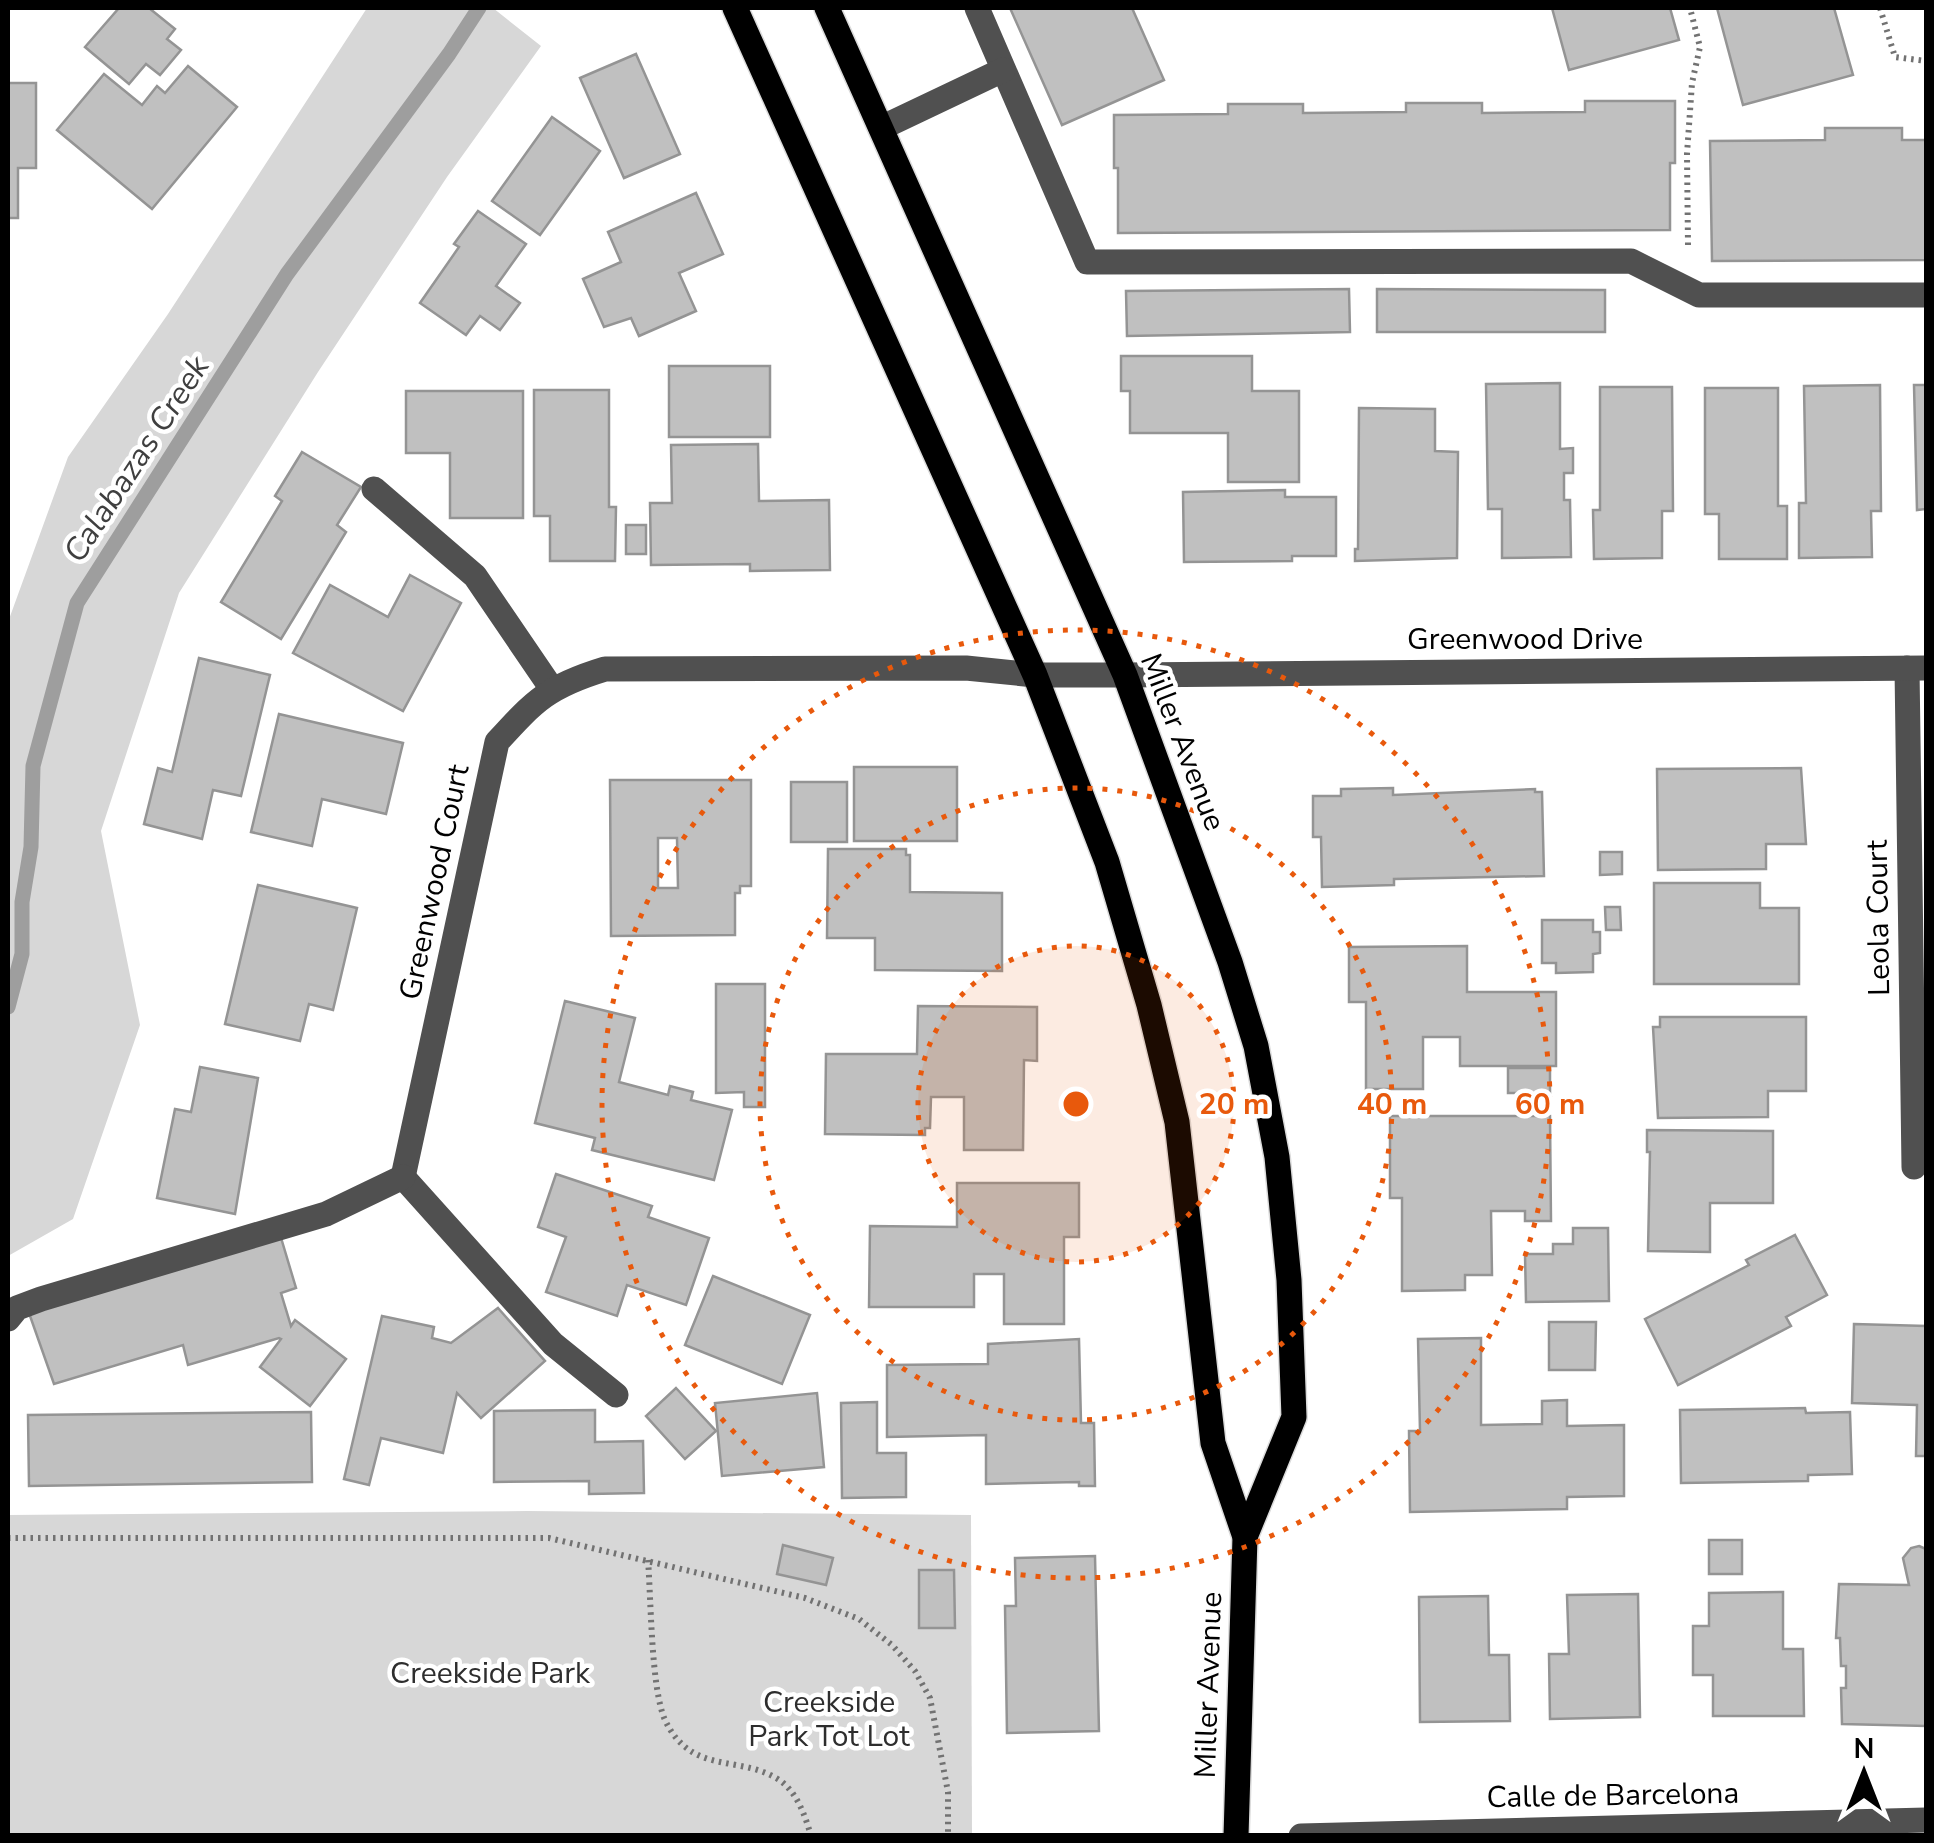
<svg xmlns="http://www.w3.org/2000/svg" width="1934" height="1843" viewBox="0 0 1934 1843" font-family="'Nunito Sans',sans-serif">
<rect width="100%" height="100%" fill="#fff"/>
<g fill="#d7d7d7">
<polygon points="367,8 493,8 541,46 447,177 318,372 179,593 101,831 140,1025 73,1219 8,1256 8,622 68,457 168,314"/>
<polygon points="527,1511 971,1515 972,1835 8,1835 8,1515"/>
</g>
<g fill="none" stroke-linecap="round" stroke-linejoin="round">
<polyline stroke="#9e9e9e" stroke-width="15" points="8,1007 22,954 22,902 31,847 33,766 77,603 287,274 449,54 479,8"/>
</g>
<g fill="#c0c0c0" stroke="#949494" stroke-width="2.5" fill-rule="evenodd">
<polygon points="119,8 149,8 175,29 167,39 181,50 160,75 146,64 129,84 85,47"/>
<polygon points="1010,8 1132,8 1164,80 1062,125"/>
<polygon points="1552,8 1670,8 1679,40 1569,70"/>
<polygon points="1717,8 1834,8 1853,75 1743,105"/>
<polygon points="636,54 680,154 624,178 580,78"/>
<polygon points="188,66 237,107 152,209 57,130 104,74 142,105 157,86 165,93"/>
<polygon points="8,83 36,83 36,168 18,168 18,218 8,218"/>
<polygon points="1585,101 1675,101 1675,163 1670,163 1670,230 1118,233 1118,168 1114,168 1114,115 1228,114 1228,104 1303,104 1303,113 1406,112 1406,103 1482,103 1482,113 1585,112"/>
<polygon points="552,117 600,151 540,235 492,201"/>
<polygon points="1825,128 1902,128 1902,140 1926,140 1926,260 1712,261 1710,141 1825,140"/>
<polygon points="696,193 723,254 679,273 696,311 639,336 631,318 604,327 583,279 621,262 608,232"/>
<polygon points="478,211 526,244 496,286 520,303 500,330 480,316 466,335 420,303 459,247 454,244"/>
<polygon points="1349,289 1350,332 1127,336 1126,291"/>
<polygon points="1377,289 1605,290 1605,332 1377,332"/>
<polygon points="1121,356 1252,356 1252,391 1299,391 1299,482 1228,482 1228,433 1130,433 1130,391 1121,391"/>
<rect x="669" y="366" width="101" height="71"/>
<polygon points="1560,383 1560,449 1573,448 1573,473 1564,473 1564,500 1570,500 1571,557 1502,558 1502,509 1488,509 1486,384"/>
<polygon points="1880,385 1881,511 1871,511 1872,557 1799,558 1799,503 1806,503 1804,386"/>
<polygon points="1914,385 1926,385 1926,509 1917,510"/>
<polygon points="1600,387 1672,387 1673,511 1662,511 1662,558 1594,559 1593,510 1600,510"/>
<polygon points="1705,388 1778,388 1778,506 1787,506 1787,559 1719,559 1719,514 1705,514"/>
<polygon points="534,390 609,390 609,507 616,507 615,561 550,561 550,516 534,516"/>
<polygon points="406,391 523,391 523,518 450,518 450,453 406,453"/>
<polygon points="1359,408 1435,409 1435,451 1458,452 1457,558 1355,561 1355,549 1358,549"/>
<polygon points="758,444 759,501 829,500 830,570 750,571 750,564 651,565 650,503 672,503 671,445"/>
<polygon points="302,452 361,487 337,525 346,532 281,639 221,602 282,501 275,496"/>
<polygon points="1285,490 1285,497 1336,497 1336,556 1292,556 1292,561 1184,562 1183,492"/>
<rect x="626" y="525" width="20" height="29"/>
<polygon points="410,575 461,603 403,711 293,653 330,585 388,617"/>
<polygon points="199,658 270,675 241,796 213,790 202,839 144,824 158,768 172,772"/>
<polygon points="279,714 403,743 386,814 322,799 312,846 251,832"/>
<rect x="854" y="767" width="103" height="74"/>
<polygon points="1801,768 1806,844 1766,844 1766,869 1658,870 1657,769"/>
<path d="M610,780H751V886H740V893H735V935L611,936ZM658,838H677L678,888H658Z"/>
<rect x="791" y="782" width="56" height="60"/>
<polygon points="1393,788 1393,795 1535,789 1535,792 1542,792 1544,876 1394,879 1394,885 1322,887 1321,837 1313,837 1313,796 1341,796 1341,789"/>
<polygon points="828,849 906,849 906,855 910,855 910,892 1002,893 1002,971 875,970 875,938 827,938"/>
<polygon points="1600,852 1622,852 1622,874 1600,875"/>
<polygon points="1654,883 1760,883 1760,908 1799,908 1799,984 1654,984"/>
<polygon points="258,885 357,908 333,1010 309,1004 300,1041 225,1024"/>
<polygon points="1605,907 1620,907 1621,930 1606,930"/>
<polygon points="1542,920 1593,920 1593,932 1600,932 1600,953 1593,954 1593,972 1556,973 1556,963 1542,963"/>
<polygon points="1467,946 1467,992 1556,992 1556,1066 1460,1066 1460,1037 1423,1037 1423,1089 1366,1089 1366,1002 1349,1002 1349,947"/>
<polygon points="716,984 765,984 765,1107 744,1107 744,1092 716,1093"/>
<polygon points="565,1001 635,1018 619,1082 668,1095 670,1086 693,1092 691,1100 732,1110 714,1180 592,1150 595,1138 535,1123"/>
<polygon points="918,1006 1037,1007 1037,1061 1024,1060 1023,1150 964,1150 964,1097 931,1097 930,1128 925,1128 925,1135 825,1134 826,1054 917,1054"/>
<polygon points="1660,1017 1806,1017 1806,1091 1768,1091 1768,1117 1658,1118 1653,1027 1660,1027"/>
<polygon points="200,1067 258,1078 235,1214 157,1198 175,1109 191,1112"/>
<rect x="1508" y="1068" width="42" height="25"/>
<polygon points="1390,1116 1550,1116 1551,1221 1525,1221 1525,1211 1491,1211 1492,1275 1465,1275 1465,1290 1402,1291 1402,1198 1390,1198"/>
<polygon points="1647,1130 1773,1131 1773,1203 1710,1203 1710,1252 1648,1251 1650,1152 1647,1152"/>
<polygon points="556,1174 652,1206 648,1217 709,1238 686,1305 627,1285 617,1316 546,1292 566,1237 538,1227"/>
<polygon points="957,1183 1079,1183 1079,1237 1064,1237 1064,1324 1004,1324 1004,1274 974,1274 974,1307 869,1307 870,1226 957,1227"/>
<polygon points="1573,1228 1608,1228 1609,1301 1526,1302 1525,1254 1553,1254 1553,1244 1573,1244"/>
<polygon points="279,1231 296,1288 281,1293 291,1326 295,1320 346,1359 310,1406 260,1367 281,1339 279,1338 188,1365 183,1345 54,1384 29,1313"/>
<polygon points="1795,1235 1827,1295 1786,1317 1791,1326 1678,1385 1645,1319 1749,1265 1746,1260"/>
<polygon points="713,1276 810,1315 782,1384 685,1345"/>
<polygon points="498,1308 545,1361 481,1418 457,1393 443,1453 381,1438 369,1485 344,1479 382,1316 434,1327 432,1338 451,1343"/>
<polygon points="1549,1322 1596,1322 1595,1370 1549,1370"/>
<polygon points="1854,1324 1926,1326 1926,1456 1916,1456 1917,1405 1852,1403"/>
<polygon points="1481,1338 1481,1425 1542,1424 1542,1401 1567,1400 1567,1426 1624,1425 1624,1496 1567,1497 1567,1509 1410,1512 1409,1431 1420,1431 1418,1339"/>
<polygon points="1079,1339 1081,1423 1094,1423 1095,1486 1079,1486 1079,1482 986,1484 986,1435 887,1437 887,1365 988,1364 988,1344"/>
<polygon points="676,1388 716,1431 685,1459 646,1416"/>
<polygon points="817,1393 824,1467 722,1476 715,1403"/>
<polygon points="877,1402 877,1453 906,1453 906,1497 842,1498 841,1403"/>
<polygon points="1805,1408 1806,1413 1850,1412 1852,1474 1808,1475 1808,1481 1681,1483 1680,1410"/>
<polygon points="595,1410 595,1442 643,1441 644,1493 589,1494 589,1481 494,1482 494,1411"/>
<polygon points="311,1412 312,1482 29,1486 28,1415"/>
<rect x="1709" y="1540" width="33" height="34"/>
<polygon points="783,1545 833,1558 826,1585 777,1574"/>
<polygon points="1919,1546 1926,1549 1926,1726 1842,1724 1841,1688 1846,1688 1846,1666 1841,1666 1840,1638 1836,1638 1839,1584 1909,1585 1903,1558 1911,1548"/>
<polygon points="1095,1556 1099,1731 1007,1733 1005,1606 1016,1606 1015,1558"/>
<polygon points="919,1570 954,1570 955,1628 919,1628"/>
<polygon points="1783,1592 1783,1649 1803,1649 1804,1716 1713,1716 1713,1675 1693,1675 1693,1626 1709,1626 1709,1593"/>
<polygon points="1638,1594 1640,1717 1550,1719 1549,1654 1569,1654 1567,1595"/>
<polygon points="1488,1596 1489,1655 1509,1655 1510,1721 1420,1722 1419,1597"/>
</g>
<g fill="none" stroke-linecap="round" stroke-linejoin="round">
<g stroke="#dbdbdb" stroke-width="28">
<g id="major">
<polyline points="735,8 1035,675 1107,862 1149,1005 1177,1122 1213,1443 1245,1537 1236,1836"/>
<polyline points="827,8 1125,675 1230,962 1256,1046 1277,1157 1289,1280 1294,1417 1245,1537"/>
</g>
</g>
<g stroke="#727272" stroke-width="6" stroke-dasharray="2.5 5" stroke-linecap="butt">
<polyline points="1880,8 1895,57 1926,61"/>
<polyline points="1688,245 1687,154 1692,83 1700,47 1690,8"/>
<polyline points="8,1538 549,1538 805,1598 859,1619 892,1645 915,1671 930,1698 948,1792 948,1836"/>
<path d="M648,1560C651,1598 651,1689 665,1720C691,1775 737,1755 776,1778C796,1789 805,1815 811,1836"/>
</g>
<g stroke="#505050" stroke-width="25">
<polyline points="977,8 1087,262 1631,261 1699,295 1926,295"/>
<polyline points="881,128 1003,70"/>
<polyline points="374,489 475,576 552,689"/>
<polyline points="1907,668 1914,1167"/>
<path d="M403,1177L497,742C535,700 549,686 605,669L966,668L1035,675H1125L1926,668"/>
<polyline points="403,1177 553,1344 616,1395"/>
<polyline points="8,1319 17,1308 41,1299 326,1214 403,1177"/>
<polyline points="1301,1836 1926,1820"/>
</g>
<use href="#major" stroke="#000" stroke-width="25"/>
</g>
<circle cx="1076" cy="1104" r="158" fill="#e8590c" fill-opacity=".12"/>
<g fill="none" stroke="#e8590c" stroke-width="5" stroke-dasharray="5 10">
<circle cx="1076" cy="1104" r="158"/>
<circle cx="1076" cy="1104" r="316"/>
<circle cx="1076" cy="1104" r="474"/>
</g>
<g text-anchor="middle" stroke-width="9" stroke-linejoin="round" paint-order="stroke">
<g font-size="30" fill="#000" stroke="#fff">
<text x="1525" y="649">Greenwood Drive</text>
<text transform="translate(1183 742) rotate(69)" y="10">Miller Avenue</text>
<text transform="translate(434 882) rotate(-78)" y="10">Greenwood Court</text>
<text transform="translate(1878 918) rotate(-91)" y="10">Leola Court</text>
<text transform="translate(1208 1685) rotate(-88)" y="10">Miller Avenue</text>
<text transform="translate(1613 1795) rotate(-1)" y="10">Calle de Barcelona</text>
</g>
<g font-size="30" fill="#2e2e2e" stroke="#fff">
<text x="490" y="1683">Creekside Park</text>
<text x="829" y="1712">Creekside<tspan x="829" dy="34">Park Tot Lot</tspan></text>
</g>
<g font-size="32" font-style="italic" fill="#3f3f3f" stroke="#fff">
<text transform="translate(136 459) rotate(-57)" y="11">Calabazas Creek</text>
</g>
</g>
<circle cx="1076" cy="1104" r="15" fill="#e8590c" stroke="#fff" stroke-width="5"/>
<g font-size="30" text-anchor="middle" font-weight="bold" fill="#e8590c" stroke="#fff" stroke-width="9" stroke-linejoin="round" paint-order="stroke">
<text x="1234" y="1114">20 m</text>
<text x="1392" y="1114">40 m</text>
<text x="1550" y="1114">60 m</text>
</g>
<rect width="1934" height="1843" fill="none" stroke="#000000" stroke-width="20"/>
<g transform="translate(1864 1773)" stroke="#ffffff" stroke-width="8" paint-order="stroke">
<path d="M0-8L18 38L0 25L-18 38Z" fill="#000000"/>
<text y="-15" font-size="28" font-weight="bold" text-anchor="middle" fill="#000000">N</text>
</g>
</svg>
